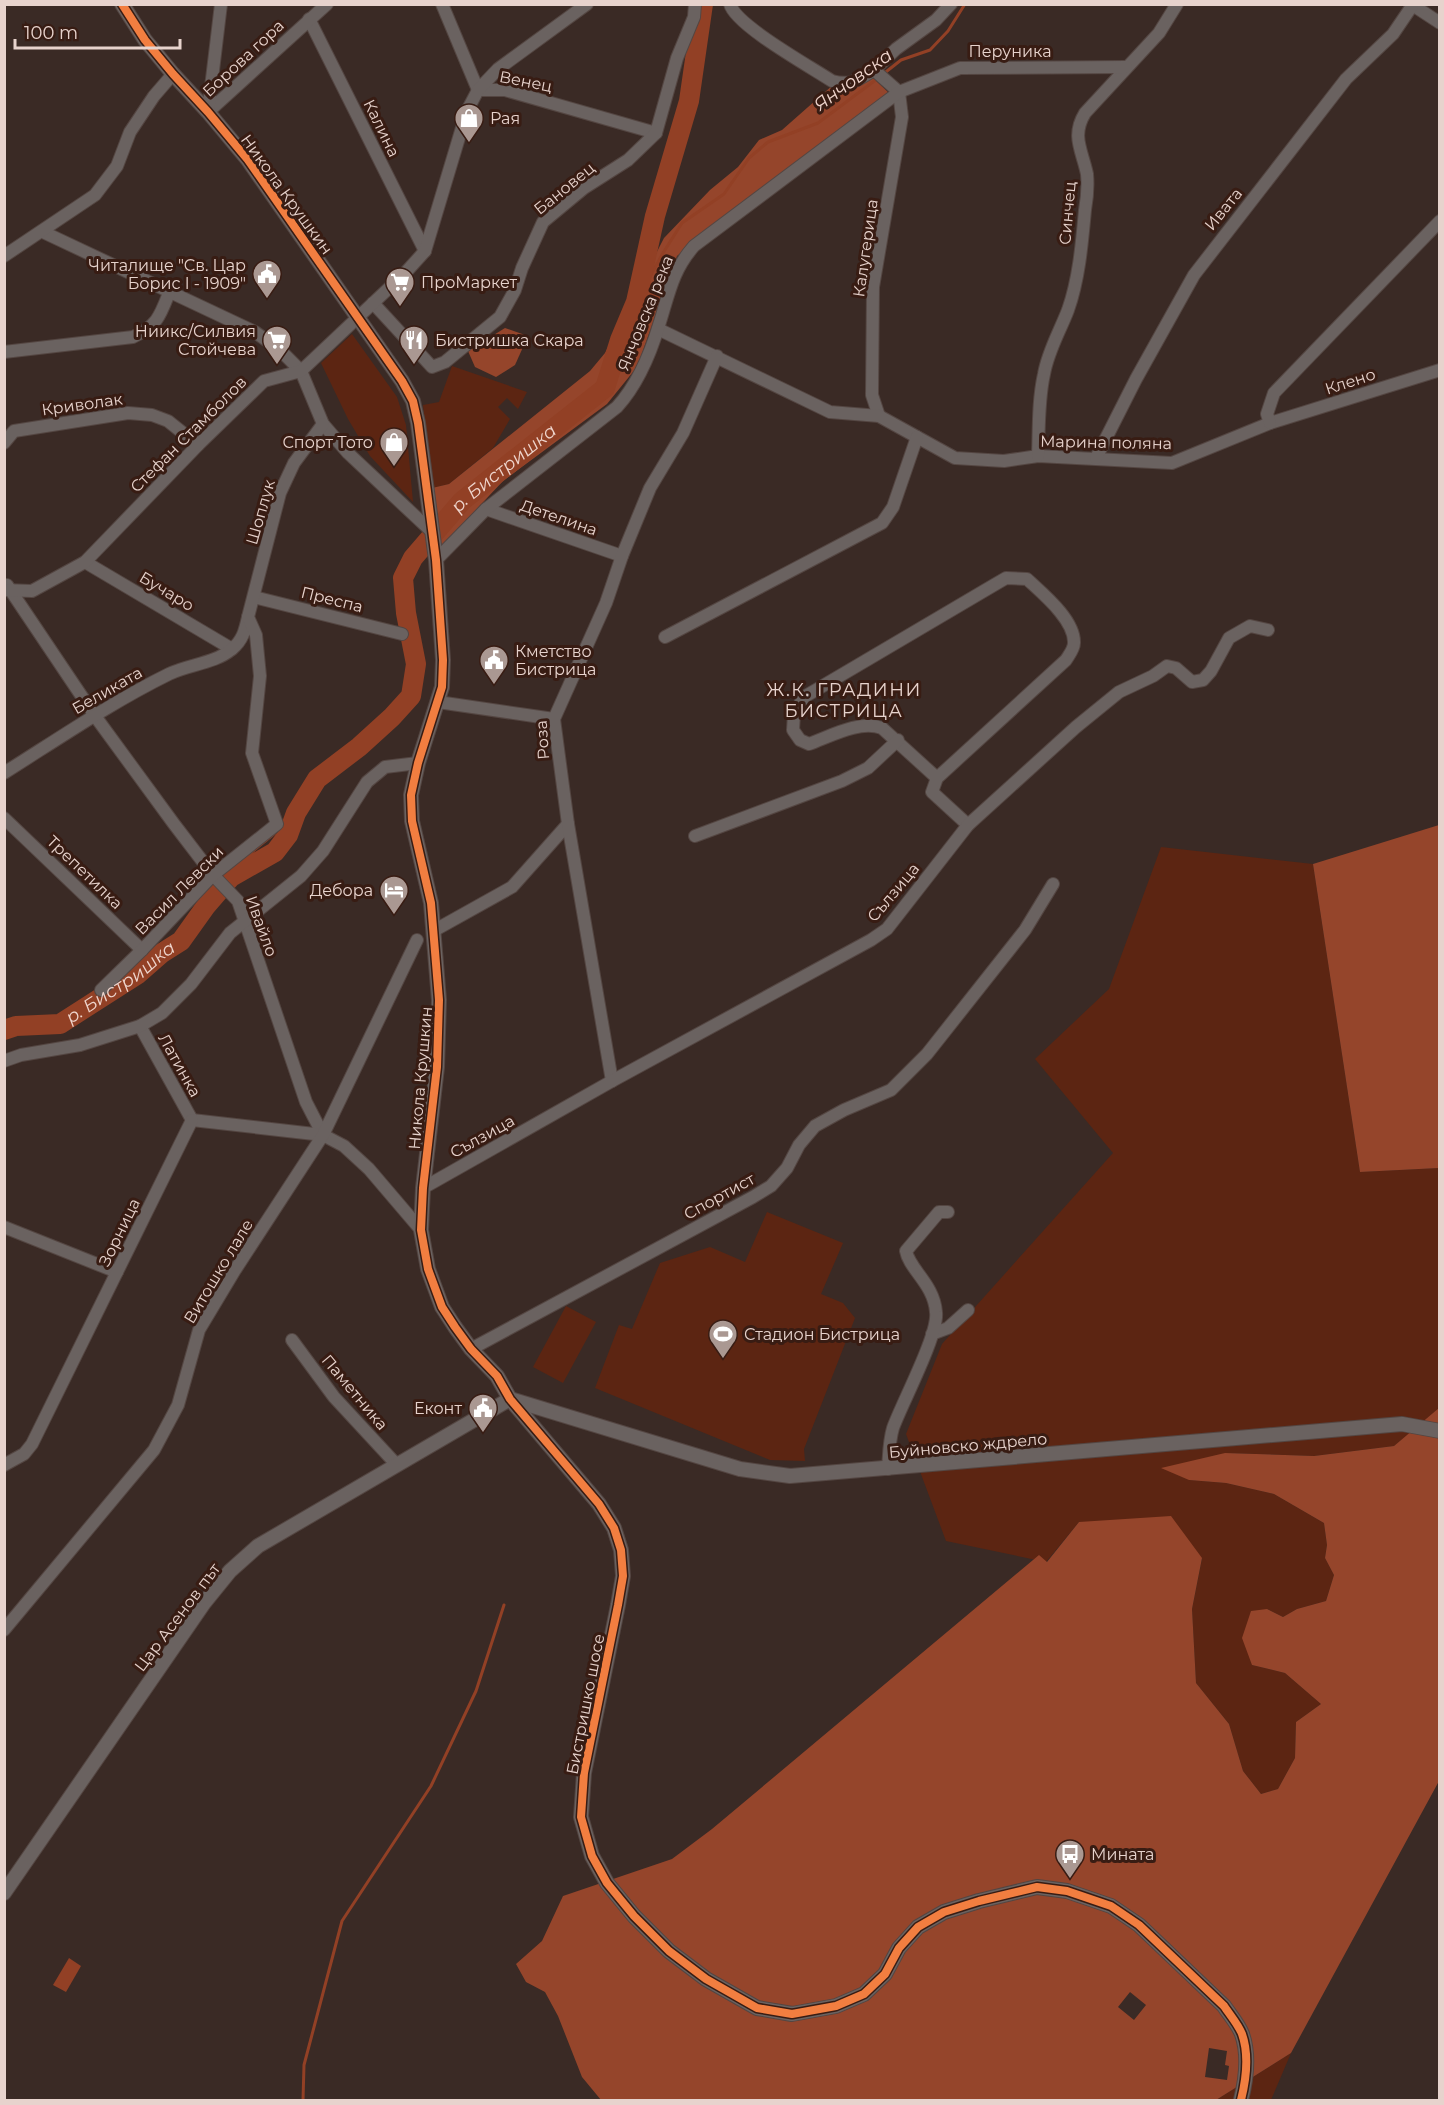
<svg xmlns="http://www.w3.org/2000/svg" width="1444" height="2105" viewBox="0 0 1444 2105" font-family="Montserrat,sans-serif">
<rect width="100%" height="100%" fill="#3a2a25"/>
<g fill="#5c2512">
<polygon points="352,334 397,397 406,425 413,502 370,456 348,419 321,363"/>
<polygon points="452,366 527,392 518,409 507,398 498,407 510,419 493,448 449,484 432,488 423,405 439,402"/>
<polygon points="1161,847 1313,864 1360,1172 1439,1168 1440,1408 1394,1446 1314,1456 1225,1453 1189,1480 1226,1483 1274,1494 1324,1523 1327,1545 1325,1558 1334,1575 1326,1601 1297,1609 1283,1617 1267,1609 1252,1665 1285,1673 1321,1704 1296,1722 1295,1758 1278,1789 1261,1794 1243,1771 1229,1724 1196,1683 1192,1609 1202,1559 1079,1522 1046,1562 946,1541 906,1434 942,1344 1113,1153 1035,1059 1109,989"/>
<polygon points="767,1212 843,1243 821,1294 843,1303 855,1318 804,1449 805,1461 770,1460 595,1388 619,1325 632,1329 660,1263 710,1247 745,1262"/>
<polygon points="566,1306 596,1322 563,1383 533,1367"/>
<polygon points="1291,2053 1271,2100 1216,2100"/>
</g>
<g fill="#95452b" fill-rule="evenodd">
<polygon points="872,77 890,94 718,223 677,256 637,367 607,404 503,481 440,548 432,488 449,484 590,371 605,353 664,238 710,190 738,167 759,140 782,130 833,85 846,89"/>
<polygon points="505,328 528,336 515,365 496,377 475,367 468,351"/>
<polygon points="1439,825 1439,1168 1360,1172 1313,864"/>
<path d="M1439,1408V1781L1291,2053L1216,2100H601L582,2077L558,2016L545,1992L526,1982L516,1964L542,1941L563,1896L672,1859L712,1829L1039,1555L1047,1562L1079,1522L1171,1516L1202,1558L1192,1609L1196,1683L1229,1724L1243,1771L1261,1794L1278,1789L1295,1758L1296,1722L1321,1704L1285,1673L1252,1665L1242,1638L1251,1611L1267,1609L1283,1617L1297,1609L1326,1601L1334,1575L1325,1558L1327,1545L1324,1523L1274,1494L1226,1483L1189,1480L1161,1468L1225,1453L1314,1456L1394,1446ZM1130,1992L1146,2005L1134,2020L1118,2007ZM1209,2048L1227,2051L1225,2065L1229,2066L1227,2080L1205,2077Z"/>
</g>
<polygon fill="#924025" points="69,1958 81,1966 66,1992 53,1985"/>
<g fill="none" stroke-linecap="round" stroke-linejoin="round">
<g stroke="#924025" stroke-width="3">
<polyline points="882,75 901,60 930,50 948,31 965,4"/>
<polyline points="636,302 663,253 682,223 724,194 749,158 768,142 818,123 877,79"/>
<polyline points="280,828 296,813"/>
<polyline points="231,877 253,851 275,833"/>
<polyline points="303,2100 304,2065 342,1921 431,1786 476,1691 504,1605"/>
</g>
<path stroke="#924025" stroke-width="20" id="s1" d="M4,1030L16,1026L60,1024L138,974L162,953L181,941L206,906L231,877L275,852L288,835L296,813L317,779L359,747L392,717L411,696L416,664L406,613L403,578L413,558L462,501L605,388L620,340L636,302L655,216L689,101L703,4"/>
<g stroke="#544642" stroke-width="14">
<g id="minor">
<polyline points="442,4 478,90 505,90 656,133"/>
<path d="M730,4C735,25 811,67 832,81C851,86 858,80 874,70L899,92L902,117L873,287L872,395L879,416"/>
<polyline points="1411,4 1440,23"/>
<polyline points="309,19 425,251"/>
<polyline points="874,70 896,49 936,20 951,4"/>
<polyline points="208,112 327,4"/>
<polyline points="208,112 221,4"/>
<polyline points="43,232 255,332 280,350 301,371 323,424 348,453 431,531"/>
<polyline points="4,256 95,195 117,166 130,132 154,96 173,74"/>
<polyline points="373,303 432,367 445,362 500,317 515,290 522,268 543,222 584,188 628,160 656,133 677,58 694,17 695,4"/>
<polyline points="658,329 830,412 879,416 955,458 1004,461 1038,456 1172,463 1270,423 1440,370"/>
<path d="M4,352L133,337C157,326 160,316 169,293"/>
<polyline points="1270,423 1267,414 1274,393 1440,221"/>
<polyline points="4,443 14,431 128,413 152,415 168,421 198,445"/>
<path d="M1038,456C1039,429 1038,401 1044,374C1048,351 1060,331 1068,310C1079,279 1082,243 1085,210C1087,199 1088,185 1087,174C1082,150 1071,136 1085,113L1159,33L1177,4"/>
<polyline points="1096,458 1136,379 1194,275 1346,79 1393,34 1412,6"/>
<polyline points="486,509 622,556"/>
<path d="M436,560L486,509L617,407C638,384 650,355 659,325C669,294 672,271 694,246L899,92L960,68L1126,67"/>
<polyline points="85,562 232,649"/>
<polyline points="7,585 95,716 174,824 213,875 238,901 306,1102 323,1135 344,1146 369,1169 421,1230"/>
<polyline points="4,590 32,591 85,562 198,445 264,381 301,371 406,272 425,251 467,111 478,90 498,69 587,4"/>
<polyline points="254,597 402,634"/>
<polyline points="665,637 882,523 893,507 917,437"/>
<polyline points="438,702 554,719"/>
<path d="M4,773C58,739 112,702 169,674C189,664 214,664 232,649C243,640 245,630 248,617"/>
<path d="M937,778L882,728C859,720 831,736 809,744L800,740L793,730L794,714L804,697L994,585L1006,578L1027,579C1043,594 1075,620 1074,643C1074,649 1069,655 1066,660L937,778L932,792L968,825"/>
<polyline points="4,818 142,950"/>
<polyline points="695,836 842,781 868,768 898,740"/>
<polyline points="435,930 512,887 568,824"/>
<polyline points="101,990 142,950 213,875 277,824 252,753 260,676 256,635 248,617 280,493 294,463 323,424"/>
<polyline points="140,1026 192,1120"/>
<polyline points="4,1061 21,1055 80,1045 140,1026 162,1013 191,984 230,933 301,876 323,851 367,782 385,767 418,763"/>
<polyline points="612,1081 568,824 554,719 606,603 622,556 650,488 683,433 717,356"/>
<polyline points="192,1120 323,1135"/>
<polyline points="423,1188 612,1081 871,940 887,929 968,825 1076,727 1119,692 1153,676 1167,666 1176,668 1192,682 1203,680 1211,671 1229,638 1250,626 1268,630"/>
<polyline points="4,1227 117,1272"/>
<polyline points="932,1334 948,1328 968,1310"/>
<polyline points="292,1340 334,1397 396,1464"/>
<polyline points="471,1349 753,1197 771,1186 787,1168 799,1145 815,1126 844,1110 891,1090 927,1054 1025,930 1053,884"/>
<polyline points="4,1465 24,1454 32,1444 192,1120"/>
<path d="M888,1469C889,1456 889,1441 893,1428C902,1403 939,1334 936,1312C934,1284 909,1269 906,1251L939,1212H948"/>
<polyline points="4,1630 154,1450 178,1405 199,1330 235,1270 323,1135 417,940"/>
</g>
</g>
<g stroke="#544642" stroke-width="16">
<g id="tertiary">
<path d="M122,4L145,40L173,74L208,112L248,160L402,381L413,401L418,423L436,560L443,660L442,687L418,763L411,795L412,821L431,903L439,1000L437,1067L423,1188L421,1230L428,1269L442,1307L455,1327L471,1349L497,1376L510,1399L599,1504L614,1528L621,1550L623,1576L618,1605L584,1773L581,1817L592,1856L607,1883L634,1916L669,1951L706,1979L757,2008L792,2014L836,2006L864,1994L885,1974L899,1948L918,1927L944,1912L979,1901L1037,1887L1067,1891L1111,1906L1139,1925L1224,2006C1230,2015 1238,2024 1242,2034C1249,2054 1246,2080 1241,2100"/>
<polyline points="510,1399 740,1469 790,1476 1402,1424 1440,1431"/>
<polyline points="4,1893 204,1603 230,1571 258,1546 510,1399"/>
</g>
</g>
<use href="#minor" stroke="#6a6260" stroke-width="12"/>
<use href="#tertiary" stroke="#6a6260" stroke-width="14"/>
<g stroke="#381c13" stroke-width="11">
<path id="cycleway" d="M122,4L145,40L173,74L208,112L248,160L402,381L413,401L418,423L436,560L443,660L442,687L418,763L411,795L412,821L431,903L439,1000L437,1067L423,1188L421,1230L428,1269L442,1307L455,1327L471,1349L497,1376L510,1399L599,1504L614,1528L621,1550L623,1576L618,1605L584,1773L581,1817L592,1856L607,1883L634,1916L669,1951L706,1979L757,2008L792,2014L836,2006L864,1994L885,1974L899,1948L918,1927L944,1912L979,1901L1037,1887L1067,1891L1111,1906L1139,1925L1224,2006C1230,2015 1238,2024 1242,2034C1249,2054 1246,2080 1241,2100"/>
</g>
<use href="#cycleway" stroke="#f27e40" stroke-width="8"/>
</g>
<defs>
<g id="shop-pin" transform="scale(1.5)"><path d="M0 17L-7.5 6A9.5 9.5 0 1 1 7.5 6Z" fill="#aa9892" stroke="#381c13"/><path d="M-5-2.5h2.3a2.7 3.5 0 0 1 5.4 0H5L5.5 6h-11ZM-1.5-2.5h3a1.5 2.3 0 0 0-3 0Z" fill="#fff"/></g>
<g id="civic-pin" transform="scale(1.5)"><path d="M0 17L-7.5 6A9.5 9.5 0 1 1 7.5 6Z" fill="#aa9892" stroke="#381c13"/><path d="M-.6-6.5H3V-4.5H.6V-3L4-1V1h2V6H-6V1h2V-1L-.6-3ZM-1.2 2.5V6h2.4V2.5Z" fill="#fff"/></g>
<g id="supermarket-pin" transform="scale(1.5)"><path d="M0 17L-7.5 6A9.5 9.5 0 1 1 7.5 6Z" fill="#aa9892" stroke="#381c13"/><path d="M-6-5.5h2.5l.6 2H6L4.5 2H-2.5L-4.4-4H-6ZM-1.5 3.2a1.3 1.3 0 1 0 .1 0ZM3 3.2a1.3 1.3 0 1 0 .1 0Z" fill="#fff"/></g>
<g id="restaurant-pin" transform="scale(1.5)"><path d="M0 17L-7.5 6A9.5 9.5 0 1 1 7.5 6Z" fill="#aa9892" stroke="#381c13"/><path d="M-5-6h1v4h1v-4h1v4h1v-4h1v5L-1.5 .5V6h-2V.5L-5-1ZM5-6V6H3V1.5H1.5Q1.5-4 5-6Z" fill="#fff"/></g>
<g id="hotel-pin" transform="scale(1.5)"><path d="M0 17L-7.5 6A9.5 9.5 0 1 1 7.5 6Z" fill="#aa9892" stroke="#381c13"/><path d="M-6-4.5h1.5V1H6V5H4.5V3h-9V5H-6ZM-4 0a1.8 1.8 0 1 1 3.6 0ZM.5 0V-2.5h3Q6-2.5 6 0Z" fill="#fff"/></g>
<g id="stadium-pin" transform="scale(1.5)"><path d="M0 17L-7.5 6A9.5 9.5 0 1 1 7.5 6Z" fill="#aa9892" stroke="#381c13"/><path d="M0-5a6.5 5 0 1 0 0 10a6.5 5 0 1 0 0-10ZM-3.5-1.8h7v3.6h-7Z" fill="#fff"/></g>
<g id="bus-pin" transform="scale(1.5)"><path d="M0 17L-7.5 6A9.5 9.5 0 1 1 7.5 6Z" fill="#aa9892" stroke="#381c13"/><path d="M-5-6H5V4H4V6H2V4H-2V6H-4V4H-5ZM-3.5-4V0h7V-4ZM-3.5 1.2v1.5H-2V1.2ZM2 1.2v1.5H3.5V1.2Z" fill="#fff"/></g>
</defs>
<g fill-rule="evenodd">
<use href="#shop-pin" x="469" y="118"/>
<use href="#civic-pin" x="267" y="274"/>
<use href="#supermarket-pin" x="400" y="282"/>
<use href="#supermarket-pin" x="277" y="340"/>
<use href="#restaurant-pin" x="414" y="340"/>
<use href="#shop-pin" x="394" y="442"/>
<use href="#civic-pin" x="494" y="660"/>
<use href="#hotel-pin" x="394" y="890"/>
<use href="#stadium-pin" x="723" y="1334"/>
<use href="#civic-pin" x="483" y="1408"/>
<use href="#bus-pin" x="1070" y="1854"/>
</g>
<g text-anchor="middle" stroke-width="6" stroke-linejoin="round" paint-order="stroke">
<g font-size="16" fill="#e7d3cd" stroke="#381c13">
<text x="1010" y="57">Перуника</text>
<text transform="translate(243 58) rotate(-43)" y="6">Борова гора</text>
<text transform="translate(526 81) rotate(11)" y="6">Венец</text>
<text transform="translate(382 128) rotate(64)" y="6">Калина</text>
<text transform="translate(564 188) rotate(-39)" y="6">Бановец</text>
<text transform="translate(287 194) rotate(54)" y="6">Никола Крушкин</text>
<text transform="translate(1223 209) rotate(-51)" y="6">Ивата</text>
<text transform="translate(1067 213) rotate(-85)" y="6">Синчец</text>
<text transform="translate(865 248) rotate(-82)" y="6">Калугерица</text>
<text transform="translate(645 313) rotate(-68)" y="6">Янчовска река</text>
<text transform="translate(1350 381) rotate(-18)" y="6">Клено</text>
<text transform="translate(82 404) rotate(-8)" y="6">Криволак</text>
<text transform="translate(188 434) rotate(-45)" y="6">Стефан Стамболов</text>
<text transform="translate(1106 442) rotate(1)" y="6">Марина поляна</text>
<text transform="translate(260 512) rotate(-74)" y="6">Шоплук</text>
<text transform="translate(559 517) rotate(19)" y="6">Детелина</text>
<text transform="translate(167 591) rotate(31)" y="6">Бучаро</text>
<text transform="translate(332 599) rotate(14)" y="6">Преспа</text>
<text transform="translate(107 690) rotate(-30)" y="6">Беликата</text>
<text transform="translate(542 740) rotate(-94)" y="6">Роза</text>
<text transform="translate(85 872) rotate(44)" y="6">Трепетилка</text>
<text transform="translate(179 890) rotate(-45)" y="6">Васил Левски</text>
<text transform="translate(893 892) rotate(-50)" y="6">Сълзица</text>
<text transform="translate(262 926) rotate(70)" y="6">Ивайло</text>
<text transform="translate(180 1065) rotate(61)" y="6">Латинка</text>
<text transform="translate(420 1078) rotate(-85)" y="6">Никола Крушкин</text>
<text transform="translate(482 1136) rotate(-29)" y="6">Сълзица</text>
<text transform="translate(719 1196) rotate(-29)" y="6">Спортист</text>
<text transform="translate(119 1232) rotate(-64)" y="6">Зорница</text>
<text transform="translate(218 1271) rotate(-59)" y="6">Витошко лале</text>
<text transform="translate(355 1392) rotate(50)" y="6">Паметника</text>
<text transform="translate(968 1445) rotate(-5)" y="6">Буйновско ждрело</text>
<text transform="translate(177 1617) rotate(-53)" y="6">Цар Асенов път</text>
<text transform="translate(585 1704) rotate(-79)" y="6">Бистришко шосе</text>
</g>
<g font-size="16" fill="#e7d3cd" stroke="#381c13" text-anchor="start">
<text x="490" y="124">Рая</text>
<text x="246" y="271" text-anchor="end">Читалище "Св. Цар<tspan x="246" dy="18">Борис I - 1909"</tspan></text>
<text x="421" y="288">ПроМаркет</text>
<text x="256" y="337" text-anchor="end">Ниикс/Силвия<tspan x="256" dy="18">Стойчева</tspan></text>
<text x="435" y="346">Бистришка Скара</text>
<text x="373" y="448" text-anchor="end">Спорт Тото</text>
<text x="515" y="657">Кметство<tspan x="515" dy="18">Бистрица</tspan></text>
<text x="373" y="896" text-anchor="end">Дебора</text>
<text x="744" y="1340">Стадион Бистрица</text>
<text x="462" y="1414" text-anchor="end">Еконт</text>
<text x="1091" y="1860">Мината</text>
</g>
<g font-size="18" font-style="italic" fill="#efd5cd" stroke="#381c13">
<text transform="translate(853 80) rotate(-36)" y="6">Янчовска</text>
<text dy="6" stroke="none"><textPath href="#s1" startOffset="816">р. Бистришка</textPath></text>
<text dy="6" stroke="none"><textPath href="#s1" startOffset="130">р. Бистришка</textPath></text>
</g>
<g font-size="18" letter-spacing="1.5" fill="#e7d3cd" stroke="#381c13">
<text x="844" y="696">Ж.К. ГРАДИНИ<tspan x="844" dy="21">БИСТРИЦА</tspan></text>
</g>
</g>
<rect width="1444" height="2105" fill="none" stroke="#e7d3cd" stroke-width="12"/>
<path d="M15 39v9h165v-9" fill="none" stroke="#e7d3cd" stroke-width="3"/>
<text x="24" y="39" font-size="18" fill="#e7d3cd" stroke="#381c13" stroke-width="4.5" paint-order="stroke">100 m</text>
</svg>
